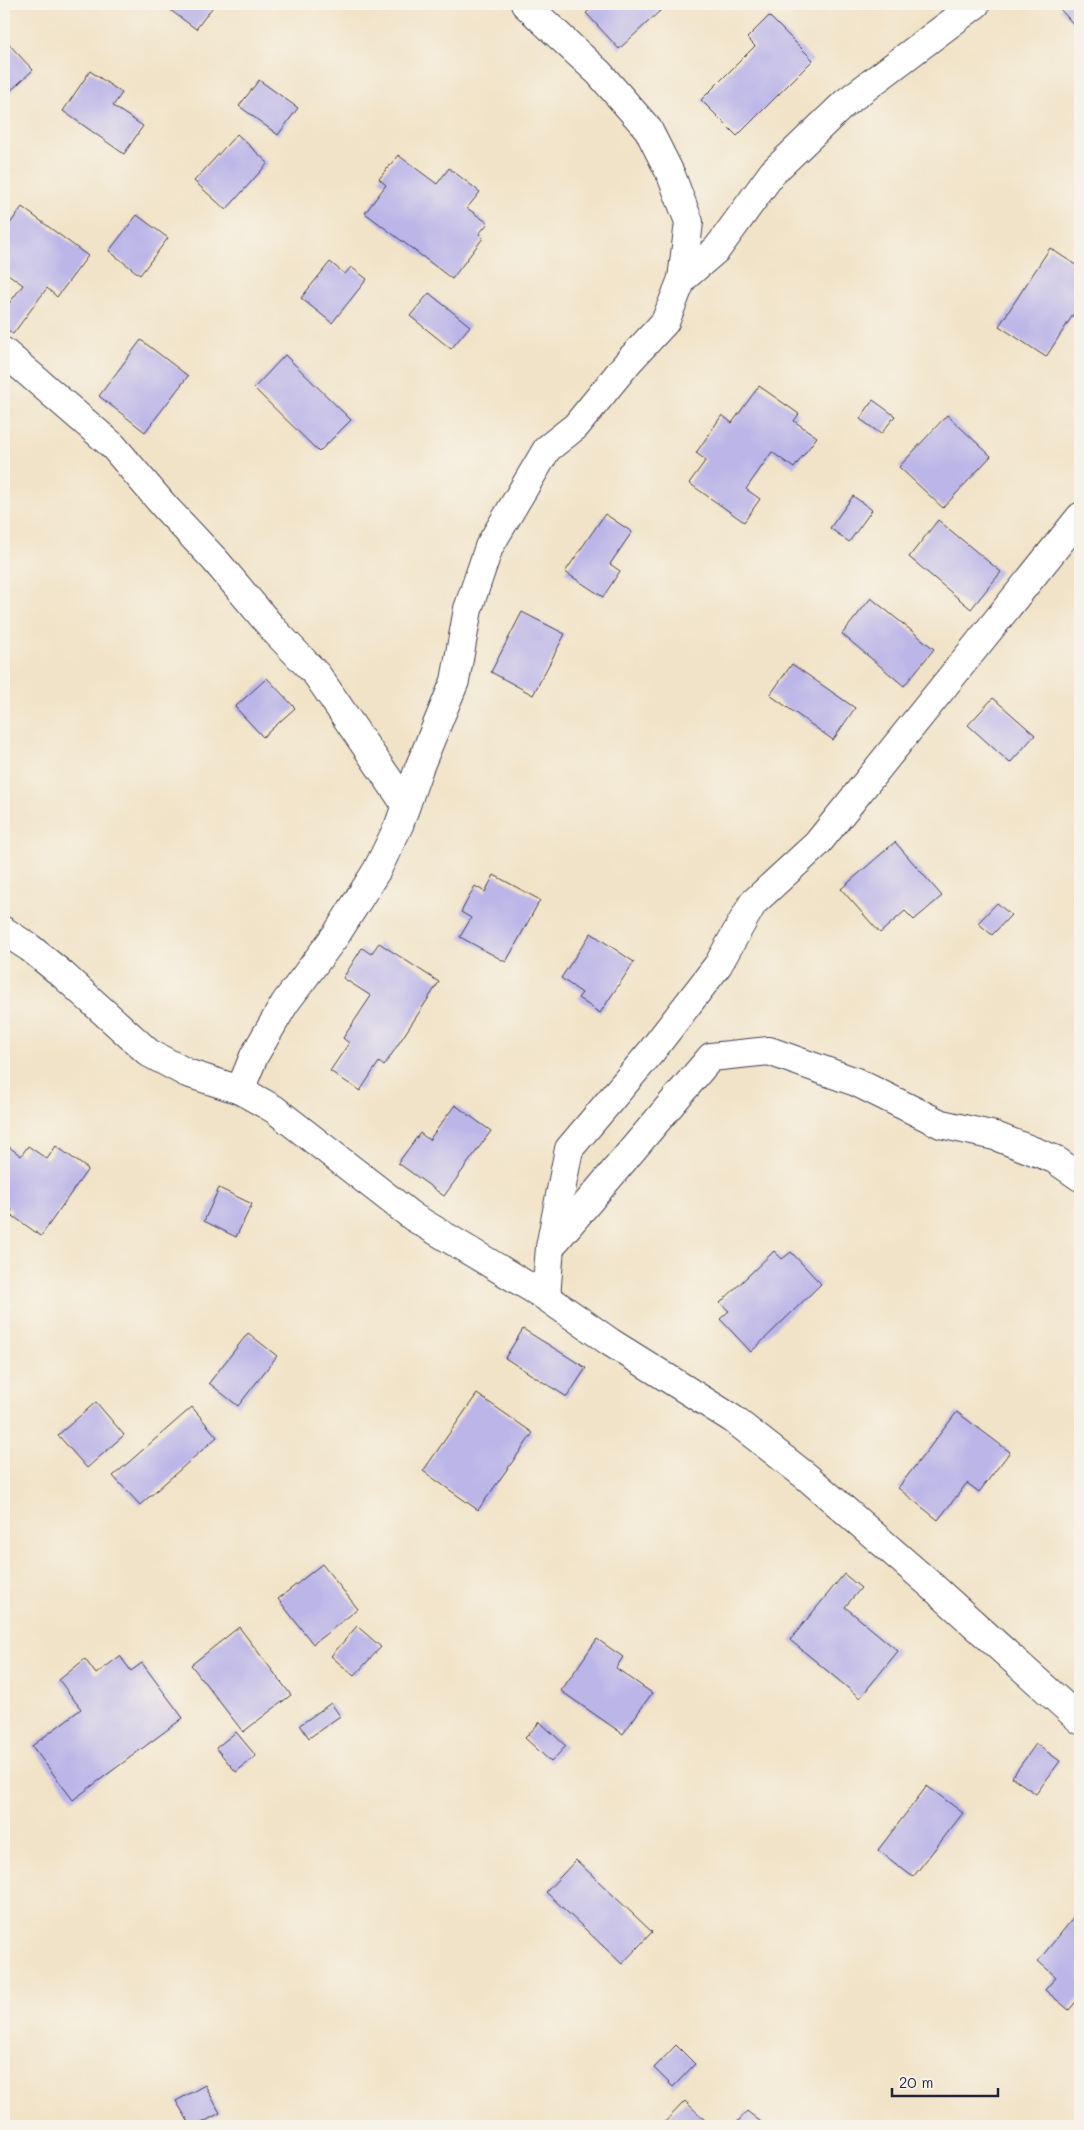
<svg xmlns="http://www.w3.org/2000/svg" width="1084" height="2130" viewBox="0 0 1084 2130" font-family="Mali,sans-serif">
<rect width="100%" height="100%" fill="#f7f3e8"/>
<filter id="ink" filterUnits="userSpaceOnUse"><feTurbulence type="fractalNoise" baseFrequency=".02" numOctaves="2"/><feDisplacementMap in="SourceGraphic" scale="10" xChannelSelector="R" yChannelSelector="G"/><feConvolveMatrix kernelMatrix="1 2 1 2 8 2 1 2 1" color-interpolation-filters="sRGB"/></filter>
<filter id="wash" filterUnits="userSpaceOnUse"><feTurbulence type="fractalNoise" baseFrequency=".0096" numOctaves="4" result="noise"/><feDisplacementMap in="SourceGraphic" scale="20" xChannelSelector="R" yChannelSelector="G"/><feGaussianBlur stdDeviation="1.12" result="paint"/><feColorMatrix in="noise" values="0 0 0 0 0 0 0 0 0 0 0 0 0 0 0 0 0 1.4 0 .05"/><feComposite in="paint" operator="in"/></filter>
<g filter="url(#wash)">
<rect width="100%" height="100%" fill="#f1e3c7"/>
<g id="blocks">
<g fill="#bbb5e8">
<polygon points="162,4 215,4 196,29"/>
<polygon points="597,4 655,4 661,10 619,49 586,13"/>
<polygon points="1066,4 1080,4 1080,23 1076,27 1060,9"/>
<polygon points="769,16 813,60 737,136 701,100 755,46 747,38"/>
<polygon points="4,39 33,70 4,97"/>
<polygon points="90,71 122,93 113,106 143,126 124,154 63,111"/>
<polygon points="259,80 298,108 278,135 239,106"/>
<polygon points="237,134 268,163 226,210 194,181"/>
<polygon points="398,155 437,184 449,168 480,192 467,208 488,223 479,234 483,238 452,279 365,213 386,185 379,179"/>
<polygon points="22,207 88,256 57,297 47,288 13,334 4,327 4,310 23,285 4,271 4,267 9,260 4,256 4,232"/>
<polygon points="137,215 168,238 140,275 109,251"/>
<polygon points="1050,248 1080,268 1080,304 1046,357 999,326"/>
<polygon points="330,262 345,274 351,267 367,279 332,323 301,298"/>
<polygon points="429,293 470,326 451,349 410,316"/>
<polygon points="141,340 188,376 145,432 99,396"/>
<polygon points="285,355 351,420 319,452 254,388"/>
<polygon points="759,386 799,414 794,421 817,437 794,468 772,452 746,489 760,499 744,522 689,483 706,460 696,453 722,415 732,423"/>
<polygon points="873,400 895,416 881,434 860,419"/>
<polygon points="947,415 991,456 943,508 899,467"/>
<polygon points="853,496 872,510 849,542 830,528"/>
<polygon points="605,514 632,532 610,564 620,571 603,597 565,572"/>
<polygon points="938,520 1001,572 971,609 909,557"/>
<polygon points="871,598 934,649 904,686 842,634"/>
<polygon points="522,612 565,634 533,695 491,672"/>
<polygon points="792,664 855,708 833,740 770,695"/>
<polygon points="267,678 295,708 263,737 235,707"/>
<polygon points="993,698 1035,735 1010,763 968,725"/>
<polygon points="895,842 942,896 914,920 905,911 880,933 841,889"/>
<polygon points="494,875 540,900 506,962 460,937 471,918 461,912 475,886 485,892"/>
<polygon points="997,903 1011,915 992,935 978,923"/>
<polygon points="591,933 634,962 600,1013 578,998 582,993 561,978"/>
<polygon points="379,943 439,982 384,1066 379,1062 360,1091 330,1071 349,1043 343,1038 371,996 343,978 362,948 371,954"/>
<polygon points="455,1105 491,1131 444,1196 398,1163 420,1133 429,1140"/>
<polygon points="28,1146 47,1159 56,1146 88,1169 41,1236 10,1214 12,1210 4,1204 4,1154 9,1147 21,1156"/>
<polygon points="219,1188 252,1204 236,1237 204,1221"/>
<polygon points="774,1251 782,1259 791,1252 821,1284 751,1352 720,1319 729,1311 720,1303"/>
<polygon points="523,1329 586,1368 567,1397 505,1358"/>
<polygon points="248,1333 277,1356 238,1406 209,1383"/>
<polygon points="477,1394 533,1433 478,1510 423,1471"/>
<polygon points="96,1402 124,1435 87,1468 58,1435"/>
<polygon points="192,1407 217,1437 140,1505 113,1476"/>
<polygon points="957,1412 1010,1452 979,1492 967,1483 938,1520 898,1488"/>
<polygon points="322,1564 358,1609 313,1644 278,1599"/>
<polygon points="844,1574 861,1588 845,1607 898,1651 860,1698 790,1640"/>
<polygon points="357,1626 381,1647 354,1676 331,1656"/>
<polygon points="239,1627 291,1695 243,1732 191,1665"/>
<polygon points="597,1639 623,1657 616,1668 652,1693 623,1734 561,1691"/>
<polygon points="120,1656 131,1671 142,1663 183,1718 73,1800 32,1746 81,1709 59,1680 85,1659 96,1674"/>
<polygon points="331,1703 340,1716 309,1738 300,1725"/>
<polygon points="540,1722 566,1746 551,1762 525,1738"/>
<polygon points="236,1732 256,1756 236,1772 216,1748"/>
<polygon points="1036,1744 1060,1761 1036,1794 1012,1777"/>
<polygon points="927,1786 963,1813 913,1877 878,1850"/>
<polygon points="576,1860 652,1932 622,1964 546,1892"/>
<polygon points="1080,1910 1080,1999 1079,1998 1069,2010 1045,1990 1056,1977 1038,1961"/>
<polygon points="676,2045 695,2064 673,2087 654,2068"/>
<polygon points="205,2085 220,2113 196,2126 191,2126 176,2101"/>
<polygon points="685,2101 711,2126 661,2126"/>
<polygon points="747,2111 766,2126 734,2126"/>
</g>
</g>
</g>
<g filter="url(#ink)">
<use href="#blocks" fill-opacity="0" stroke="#413f50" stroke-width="1"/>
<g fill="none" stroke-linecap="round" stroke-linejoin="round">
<g stroke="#413f50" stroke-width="30">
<g id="minor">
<polyline points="682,279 717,249 773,172 845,103 976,4"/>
<polyline points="4,352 113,446 166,508 215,560 274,630 317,675 406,805"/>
<polyline points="4,931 30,948 62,974 149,1053 187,1073 240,1090 274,1109 413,1217 546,1297 610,1342 733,1419 807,1477 932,1586 1080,1720"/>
<polyline points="240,1090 254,1056 285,1003 336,935 377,870 399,825 419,768 455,681 468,609 489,547 547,449 576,426 629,361 665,322 682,279 689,222 671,175 648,129 599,73 525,4"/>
<polyline points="551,1246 711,1057 769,1051 856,1082 941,1124 995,1136 1054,1159 1080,1177"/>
<polyline points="546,1297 550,1247 569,1149 651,1052 718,965 753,903 817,844 1080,517"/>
</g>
</g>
<use href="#minor" stroke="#fff" stroke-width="28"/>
</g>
</g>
<rect width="1084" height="2130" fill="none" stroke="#f7f3e8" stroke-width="20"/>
<path d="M892 2088v8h106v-8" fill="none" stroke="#22223b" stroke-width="2.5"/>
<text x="899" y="2088" font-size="15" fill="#22223b" stroke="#f7f3e8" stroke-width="4" paint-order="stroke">20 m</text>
</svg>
